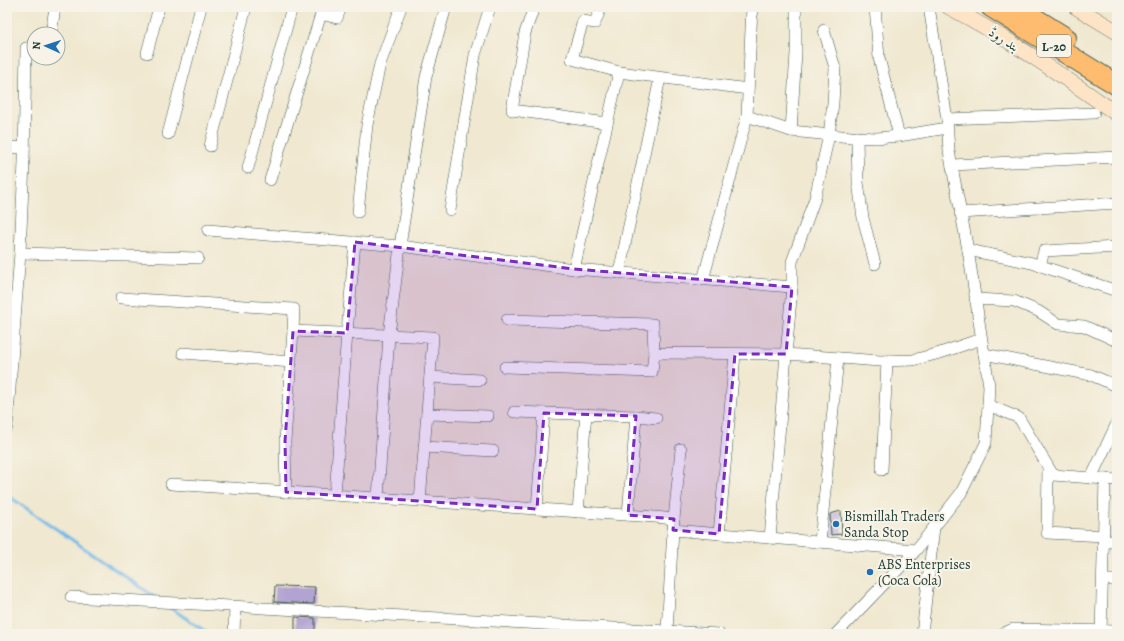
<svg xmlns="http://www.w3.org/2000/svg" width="1124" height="641" viewBox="0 0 1124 641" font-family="Alegreya,Amiri,serif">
<rect width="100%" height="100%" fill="#f7f3e8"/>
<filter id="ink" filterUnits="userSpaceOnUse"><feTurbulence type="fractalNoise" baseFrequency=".025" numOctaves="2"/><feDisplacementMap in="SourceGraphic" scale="8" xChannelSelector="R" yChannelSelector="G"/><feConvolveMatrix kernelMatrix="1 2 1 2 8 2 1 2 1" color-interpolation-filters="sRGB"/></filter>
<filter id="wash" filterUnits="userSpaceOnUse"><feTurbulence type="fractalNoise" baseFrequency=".012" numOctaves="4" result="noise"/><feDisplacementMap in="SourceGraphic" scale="16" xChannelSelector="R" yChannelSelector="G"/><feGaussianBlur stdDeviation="0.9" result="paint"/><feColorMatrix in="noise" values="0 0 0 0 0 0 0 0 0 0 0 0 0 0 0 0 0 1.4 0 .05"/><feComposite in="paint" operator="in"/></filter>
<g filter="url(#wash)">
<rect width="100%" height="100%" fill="#f0e8d0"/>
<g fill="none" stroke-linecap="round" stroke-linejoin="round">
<g stroke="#70bae8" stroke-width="3">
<polyline points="7,495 155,597"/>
<polyline points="168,606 209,634"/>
</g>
</g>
<g id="blocks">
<g fill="#b2a3d2">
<polygon points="841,511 842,534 831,535 830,514"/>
<polygon points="275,586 315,587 314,604 274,602"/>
<polygon points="295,617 315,618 315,634 295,634"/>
</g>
</g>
</g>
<g filter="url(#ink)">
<use href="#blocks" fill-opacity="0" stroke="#3e574b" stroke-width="1"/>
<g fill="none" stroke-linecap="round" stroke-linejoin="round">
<g stroke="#3e574b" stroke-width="12">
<g id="street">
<polyline points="446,7 426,77 400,246 574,269 792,287 770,538"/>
<polyline points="534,7 525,33 512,110 607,123"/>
<polyline points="875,7 879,58 899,136"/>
<polyline points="51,34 55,7"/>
<polyline points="147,53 159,7"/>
<polyline points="619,72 748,89"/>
<polyline points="747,116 791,131 851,137 877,138 899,136 947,128"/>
<polyline points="947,119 1094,113"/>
<polyline points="791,131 796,53 796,7"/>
<polyline points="168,134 201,7"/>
<polyline points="857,137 858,182 863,218 875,264"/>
<polyline points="210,146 246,7"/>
<polyline points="7,147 24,148"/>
<polyline points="952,165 1117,157"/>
<polyline points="248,168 292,7"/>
<polyline points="270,180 321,14 337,18 341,7"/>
<polyline points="450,210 475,55 490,7"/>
<polyline points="358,212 367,125 380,64 401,7"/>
<polyline points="960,213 1117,203"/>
<polyline points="208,230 400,246 389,335 378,498"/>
<polyline points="968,250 1032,263 1117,291"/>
<polyline points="20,253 198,258"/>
<polyline points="1040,266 1044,251 1117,247"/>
<polyline points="574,269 619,72 572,59 583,21 595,23 601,7"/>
<polyline points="619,273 660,78"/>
<polyline points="703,280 747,116 752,7"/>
<polyline points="792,287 792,262 815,198 829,135 833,103 835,68 824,30"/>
<polyline points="121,298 294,309 293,331"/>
<polyline points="975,299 1014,301 1038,311 1058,324 1084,326 1117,341"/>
<polyline points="507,320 653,324 654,353 786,354 880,361 913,360 940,353 981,339"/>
<polyline points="183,353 291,362"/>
<polyline points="984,354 1091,375 1117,386"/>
<polyline points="505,367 652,372 654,353"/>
<polyline points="430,377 480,380"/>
<polyline points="988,405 1019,418 1053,475 1105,479 1101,634"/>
<polyline points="514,412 636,416 656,418"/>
<polyline points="427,414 488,416"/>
<polyline points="7,427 20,253 24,162 26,48 34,46"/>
<polyline points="424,447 493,451"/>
<polyline points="1048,468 1047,533 1104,536"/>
<polyline points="882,470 887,361"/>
<polyline points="1091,478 1117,423"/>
<polyline points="1105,479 1117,480"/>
<polyline points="171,484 655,517 674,519 673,530 916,550"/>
<polyline points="286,492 285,441 293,331 433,337 420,501"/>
<polyline points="335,495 347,333 355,242"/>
<polyline points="537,509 544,413"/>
<polyline points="578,512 586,414"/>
<polyline points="628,515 636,416"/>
<polyline points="674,519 681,449"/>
<polyline points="719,534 735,354"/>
<polyline points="1104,541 1117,542"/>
<polyline points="820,542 838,358"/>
<polyline points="1103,580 1117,580"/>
<polyline points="71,597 719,634"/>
<polyline points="667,631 673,530"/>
<polyline points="234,634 235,607"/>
<polyline points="836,634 909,558 916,550 961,493 986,443 989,386 968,250 949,151 947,119 929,7"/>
<polyline points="922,634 934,527"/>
<polyline points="1002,634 1013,629 1117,631"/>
</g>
</g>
<g stroke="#3e574b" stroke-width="16">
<g id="secondary">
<path d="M949,7C1008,38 1063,76 1117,114"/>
<polyline points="1076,7 1117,32"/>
</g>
</g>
<g stroke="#3e574b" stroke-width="22">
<g id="highway">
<polyline points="991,7 1117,85"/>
<polyline points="1017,7 1066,38"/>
</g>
</g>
<use href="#street" stroke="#fff" stroke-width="11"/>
<use href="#secondary" stroke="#fee4c6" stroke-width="15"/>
<use href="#highway" stroke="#fdbc70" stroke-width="20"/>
</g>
</g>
<path fill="#7b2cbf" fill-opacity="0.2" stroke="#7b2cbf" stroke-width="3" stroke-dasharray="8 5" stroke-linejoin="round" d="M355,242L574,269L792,287L786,354H735L719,534L673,530L674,519L628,515L636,416L544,413L537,509L286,492L285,441L293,331L347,333Z"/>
<g fill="#1f6fb2" stroke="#f7f3e8" stroke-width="1.5">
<circle cx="836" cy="524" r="4"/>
<circle cx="870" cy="572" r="4"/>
</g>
<g text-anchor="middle" stroke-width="4" stroke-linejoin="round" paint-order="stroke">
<rect fill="#f7f3e8" stroke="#60746a" stroke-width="1" x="1037" y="35" width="34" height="22" rx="3"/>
<g font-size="13" font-weight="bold" fill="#1f3d34">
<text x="1054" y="51">L-20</text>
</g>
<g font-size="14" fill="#1f3d34" stroke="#f7f3e8">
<text transform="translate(1004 39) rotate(32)" y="5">بند روڈ</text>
</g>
<g font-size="14" fill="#1f3d34" stroke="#f7f3e8" text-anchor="start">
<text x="844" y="521">Bismillah Traders<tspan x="844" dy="16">Sanda Stop</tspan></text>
<text x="878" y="569">ABS Enterprises<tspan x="878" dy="16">(Coca Cola)</tspan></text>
</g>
</g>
<rect width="1124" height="641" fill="none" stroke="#f7f3e8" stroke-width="24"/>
<g transform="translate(46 46) rotate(273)"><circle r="19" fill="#f7f3e8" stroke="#a1aaa0"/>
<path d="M0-3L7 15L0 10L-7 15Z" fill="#1f6fb2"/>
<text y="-6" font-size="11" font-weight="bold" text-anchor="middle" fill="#1f3d34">N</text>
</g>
</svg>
